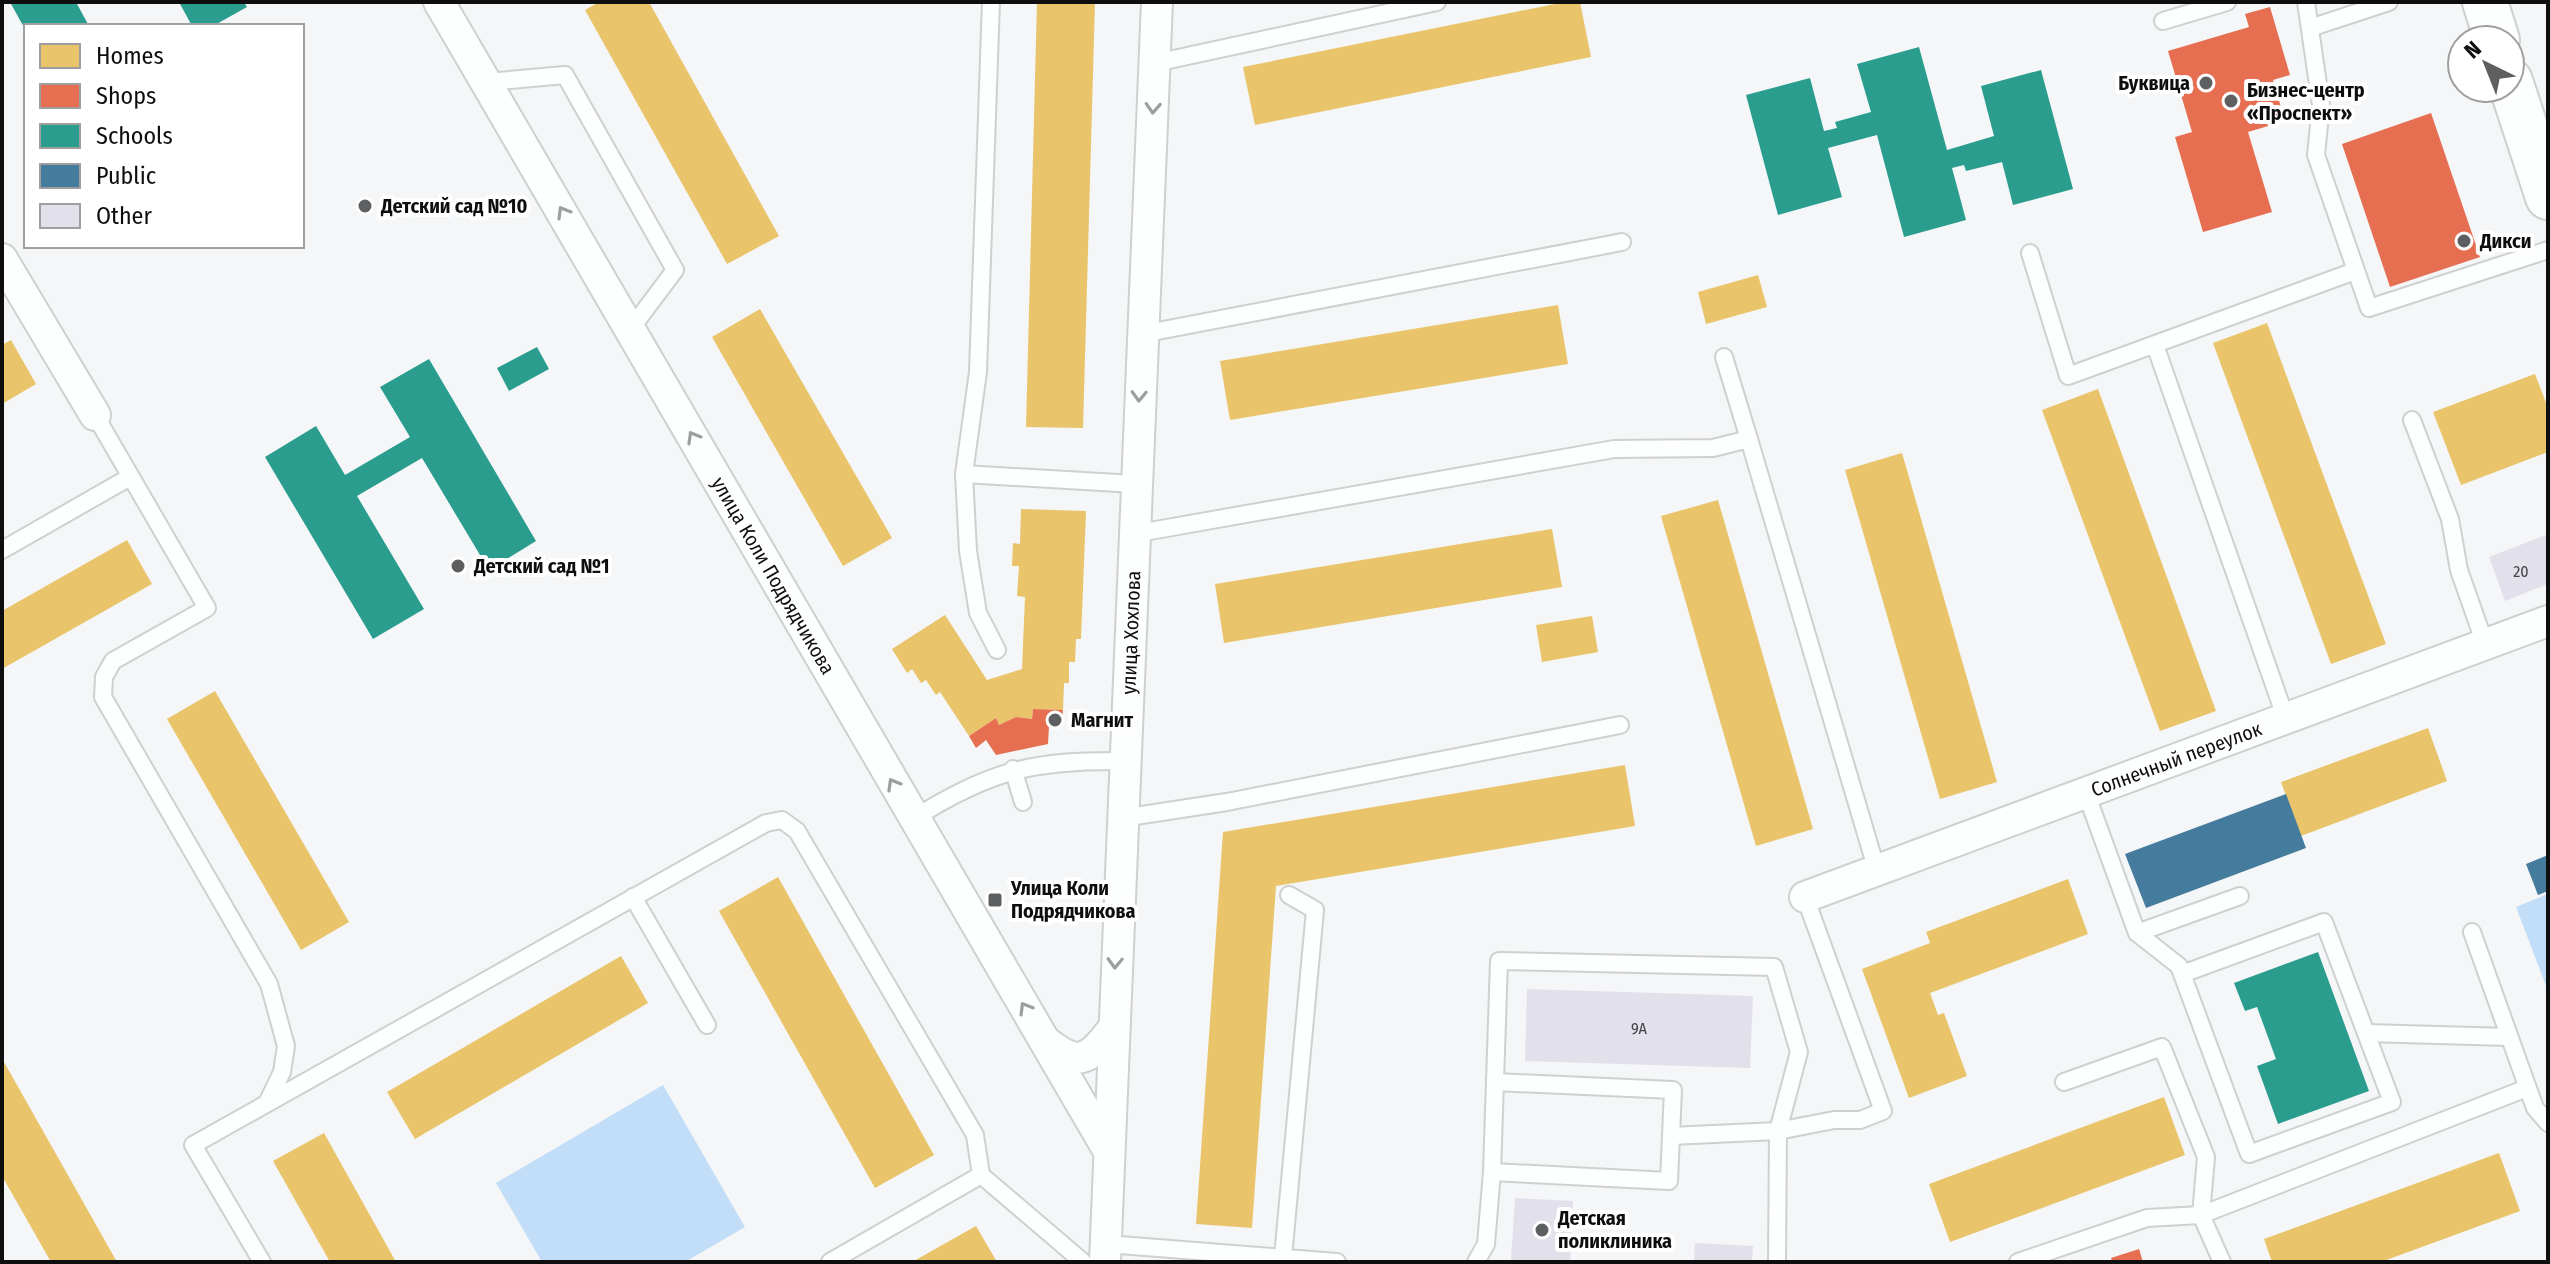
<svg xmlns="http://www.w3.org/2000/svg" width="2550" height="1264" viewBox="0 0 2550 1264" font-family="'Fira Sans Condensed',sans-serif">
<rect width="100%" height="100%" fill="#f4f6f7"/>
<g fill="#c2ddf8">
<polygon points="2548,894 2548,991 2516,907"/>
<polygon points="663,1085 745,1227 685,1262 542,1262 496,1183"/>
</g>
<g fill="#e9c46a">
<polygon points="599,2 649,2 779,236 727,264 585,10"/>
<polygon points="1037,2 1095,2 1083,428 1026,427"/>
<polygon points="1565,2 1580,2 1591,57 1255,125 1243,67"/>
<polygon points="1758,275 1767,307 1706,324 1698,292"/>
<polygon points="1558,305 1568,364 1230,420 1220,361"/>
<polygon points="760,309 892,538 843,566 712,337"/>
<polygon points="2267,323 2386,644 2331,664 2213,343"/>
<polygon points="11,340 36,384 2,404 2,345"/>
<polygon points="2535,374 2548,408 2548,452 2461,485 2433,412"/>
<polygon points="2098,389 2216,711 2160,731 2042,410"/>
<polygon points="1902,453 1997,782 1940,799 1845,470"/>
<polygon points="1718,500 1813,829 1756,846 1661,516"/>
<polygon points="1021,509 1086,511 1081,639 1076,639 1075,662 1069,662 1069,683 1064,683 1063,710 1033,709 1032,719 1016,717 999,725 996,718 969,736 940,692 936,695 926,680 921,683 912,669 907,673 892,649 945,615 987,680 1022,669 1025,597 1017,596 1019,566 1012,566 1013,543 1020,544"/>
<polygon points="1552,529 1562,587 1224,643 1215,584"/>
<polygon points="127,540 152,584 2,669 2,611"/>
<polygon points="1592,616 1598,652 1542,662 1536,625"/>
<polygon points="215,691 349,922 301,950 167,719"/>
<polygon points="2428,728 2447,781 2301,836 2281,782"/>
<polygon points="1625,765 1635,826 1276,886 1252,1228 1196,1224 1223,832"/>
<polygon points="778,877 934,1155 875,1188 719,911"/>
<polygon points="2068,879 2088,934 1930,993 1938,1015 1944,1013 1967,1076 1909,1098 1862,969 1930,943 1926,932"/>
<polygon points="621,956 648,1003 415,1139 387,1092"/>
<polygon points="4,1062 117,1262 51,1262 2,1176"/>
<polygon points="2164,1097 2185,1155 1950,1242 1929,1184"/>
<polygon points="324,1133 396,1262 330,1262 273,1161"/>
<polygon points="2499,1153 2520,1211 2381,1262 2272,1262 2264,1239"/>
<polygon points="976,1226 997,1262 912,1262"/>
</g>
<g fill="#e76f51">
<polygon points="2270,7 2290,75 2273,80 2285,121 2248,132 2272,212 2203,232 2175,137 2192,132 2168,51 2249,27 2245,14"/>
<polygon points="2431,113 2480,257 2390,287 2342,144"/>
<polygon points="1033,709 1063,710 1061,726 1049,726 1048,744 996,755 986,740 976,748 969,736 996,718 999,725 1016,717 1032,719"/>
<polygon points="2139,1249 2143,1262 2112,1262 2111,1258"/>
</g>
<g fill="#2a9d8f">
<polygon points="10,2 76,2 89,26 26,26 26,31"/>
<polygon points="179,2 244,2 247,7 213,26 192,26"/>
<polygon points="1919,47 1947,150 1994,136 1981,86 2041,70 2073,189 2013,205 2002,162 1966,171 1964,165 1952,168 1966,220 1904,237 1877,135 1828,148 1842,197 1778,215 1746,95 1810,78 1824,131 1837,128 1835,122 1871,112 1857,64"/>
<polygon points="537,347 549,369 509,391 497,368"/>
<polygon points="429,359 536,541 489,570 422,458 357,496 424,609 373,639 265,457 316,426 345,475 410,437 380,387"/>
<polygon points="2318,952 2369,1091 2278,1124 2257,1066 2276,1059 2257,1007 2245,1011 2234,983"/>
</g>
<g fill="#457b9d">
<polygon points="2286,794 2306,848 2146,908 2125,854"/>
<polygon points="2548,855 2548,891 2538,895 2526,864"/>
</g>
<g fill="#e2e0ea">
<polygon points="2546,535 2548,584 2505,601 2489,557"/>
<polygon points="1527,989 1753,996 1750,1068 1525,1061"/>
<polygon points="1515,1198 1573,1201 1570,1262 1511,1260"/>
<polygon points="1695,1243 1753,1246 1752,1262 1694,1262"/>
</g>
<g fill="none" stroke-linecap="round" stroke-linejoin="round">
<g stroke="#cfd0d0" stroke-width="20">
<g id="service">
<polyline points="991,2 978,372 964,474 968,551 978,613 997,650"/>
<polyline points="2306,2 2321,105 2316,155 2369,308 2548,250"/>
<polyline points="2163,21 2227,2"/>
<polyline points="2313,27 2389,2"/>
<polyline points="1155,63 1437,2"/>
<polyline points="487,82 565,75 675,270 630,330"/>
<polyline points="2030,253 2068,376 2355,271"/>
<polyline points="1142,334 1622,242"/>
<polyline points="2155,345 2286,719"/>
<polyline points="1724,357 1749,439"/>
<polyline points="95,415 207,608 113,661 104,677 103,697 269,984 286,1046 282,1072 267,1103"/>
<polyline points="2412,420 2450,519 2459,570 2485,644"/>
<polyline points="964,474 1135,484"/>
<polyline points="1133,534 1614,449 1713,448 1749,439 1877,871"/>
<polyline points="2,550 130,477"/>
<polyline points="1013,769 1023,802"/>
<polyline points="2086,793 2137,933 2179,966 2182,974 2249,1154 2392,1102 2324,922 2182,974"/>
<polyline points="1122,818 1227,802 1620,725"/>
<path d="M913,819C990,770 1034,760 1124,761"/>
<polyline points="633,897 707,1025"/>
<polyline points="2472,932 2535,1108 2548,1123"/>
<polyline points="2137,933 2240,896"/>
<polyline points="2366,1033 2509,1037"/>
<polyline points="2064,1082 2162,1047 2206,1157 2201,1215 2222,1262"/>
<polyline points="1671,1136 1778,1131 1834,1120 1860,1120 1883,1111 1805,897"/>
<polyline points="1492,1172 1669,1181 1673,1090 1495,1082"/>
<polyline points="1107,1244 1337,1262"/>
<polyline points="1283,1257 1315,910 1289,895"/>
<polyline points="262,1262 193,1145 766,823 782,820 797,831 975,1135 981,1175"/>
<polyline points="830,1262 981,1175 1083,1262"/>
<polyline points="1476,1262 1486,1244 1492,1172 1499,961 1774,967 1799,1052 1778,1131 1777,1262"/>
<polyline points="2018,1262 2147,1218 2201,1215 2527,1088"/>
</g>
</g>
<g stroke="#cfd0d0" stroke-width="34">
<g id="minor">
<path id="s1" d="M439,2L1107,1148"/>
<polyline points="2,259 95,415"/>
<path id="s2" d="M1805,897L2548,621"/>
<path d="M1045,1041C1077,1067 1088,1062 1112,1030"/>
<path id="s3" d="M1105,1262L1157,2"/>
</g>
</g>
<g stroke="#cfd0d0" stroke-width="48">
<g id="primary">
<polyline points="2485,2 2497,40"/>
<polyline points="2510,81 2548,197"/>
</g>
</g>
<use href="#service" stroke="#fdfefe" stroke-width="16"/>
<use href="#minor" stroke="#fdfefe" stroke-width="30"/>
<use href="#primary" stroke="#fdfefe" stroke-width="44"/>
</g>
<defs><path id="oneway-chevron" d="M-2-3.5L2.5 0L-2 3.5" fill="none" stroke-width="1.6" stroke-linecap="round" stroke-linejoin="round" transform="scale(2)"/></defs>
<g stroke="#9d9e9e">
<use href="#oneway-chevron" transform="translate(1153 108) rotate(93)"/>
<use href="#oneway-chevron" transform="translate(563 212) rotate(-120)"/>
<use href="#oneway-chevron" transform="translate(1139 396) rotate(92)"/>
<use href="#oneway-chevron" transform="translate(693 437) rotate(-120)"/>
<use href="#oneway-chevron" transform="translate(893 784) rotate(-120)"/>
<use href="#oneway-chevron" transform="translate(1115 963) rotate(92)"/>
<use href="#oneway-chevron" transform="translate(1025 1008) rotate(-121)"/>
</g>
<g fill="#5e5f60" stroke="#fff" stroke-width="3">
<circle cx="2206" cy="83" r="8"/>
<circle cx="2231" cy="101" r="8"/>
<circle cx="365" cy="206" r="8"/>
<circle cx="2464" cy="241" r="8"/>
<circle cx="458" cy="566" r="8"/>
<circle cx="1055" cy="720" r="8"/>
<rect x="987" y="892" width="16" height="16" rx="4"/>
<circle cx="1542" cy="1230" r="8"/>
</g>
<g text-anchor="middle" stroke-width="8" stroke-linejoin="round" paint-order="stroke">
<g font-size="16" fill="#444447">
<text x="2521" y="577">20</text>
<text x="1639" y="1034">9А</text>
</g>
<g font-size="20" font-weight="bold" fill="#0e0e0f" stroke="#fff" text-anchor="start">
<text x="2190" y="90" text-anchor="end">Буквица</text>
<text x="2247" y="97">Бизнес-центр<tspan x="2247" dy="23">«Проспект»</tspan></text>
<text x="381" y="213">Детский сад №10</text>
<text x="2480" y="248">Дикси</text>
<text x="474" y="573">Детский сад №1</text>
<text x="1071" y="727">Магнит</text>
<text x="1011" y="895">Улица Коли<tspan x="1011" dy="23">Подрядчикова</tspan></text>
<text x="1558" y="1225">Детская<tspan x="1558" dy="23">поликлиника</tspan></text>
</g>
<g font-size="20" fill="#0e0e0f" stroke="#fff">
<text dy="7" stroke="none"><textPath href="#s1" startOffset="664">улица Коли Подрядчикова</textPath></text>
<text dy="7" stroke="none"><textPath href="#s3" startOffset="630">улица Хохлова</textPath></text>
<text dy="7" stroke="none"><textPath href="#s2" startOffset="396">Солнечный переулок</textPath></text>
</g>
</g>
<rect width="2550" height="1264" fill="none" stroke="#0e0e0f" stroke-width="8"/>
<rect x="24" y="24" width="280" height="224" fill="#ffffff" stroke="#9f9f9f" stroke-width="2"/>
<rect x="40" y="44" width="40" height="24" fill="#e9c46a" stroke="#9f9f9f" stroke-width="2"/>
<text x="96" y="64" font-size="24" fill="#0e0e0f">Homes</text>
<rect x="40" y="84" width="40" height="24" fill="#e76f51" stroke="#9f9f9f" stroke-width="2"/>
<text x="96" y="104" font-size="24" fill="#0e0e0f">Shops</text>
<rect x="40" y="124" width="40" height="24" fill="#2a9d8f" stroke="#9f9f9f" stroke-width="2"/>
<text x="96" y="144" font-size="24" fill="#0e0e0f">Schools</text>
<rect x="40" y="164" width="40" height="24" fill="#457b9d" stroke="#9f9f9f" stroke-width="2"/>
<text x="96" y="184" font-size="24" fill="#0e0e0f">Public</text>
<rect x="40" y="204" width="40" height="24" fill="#e2e0ea" stroke="#9f9f9f" stroke-width="2"/>
<text x="96" y="224" font-size="24" fill="#0e0e0f">Other</text>
<g transform="translate(2486 64) rotate(317)"><circle r="38" fill="#ffffff" stroke="#9f9f9f" stroke-width="2"/>
<path d="M0-6L14 30L0 20L-14 30Z" fill="#5e5f60"/>
<text y="-12" font-size="22" font-weight="bold" text-anchor="middle" fill="#0e0e0f">N</text>
</g>
</svg>
